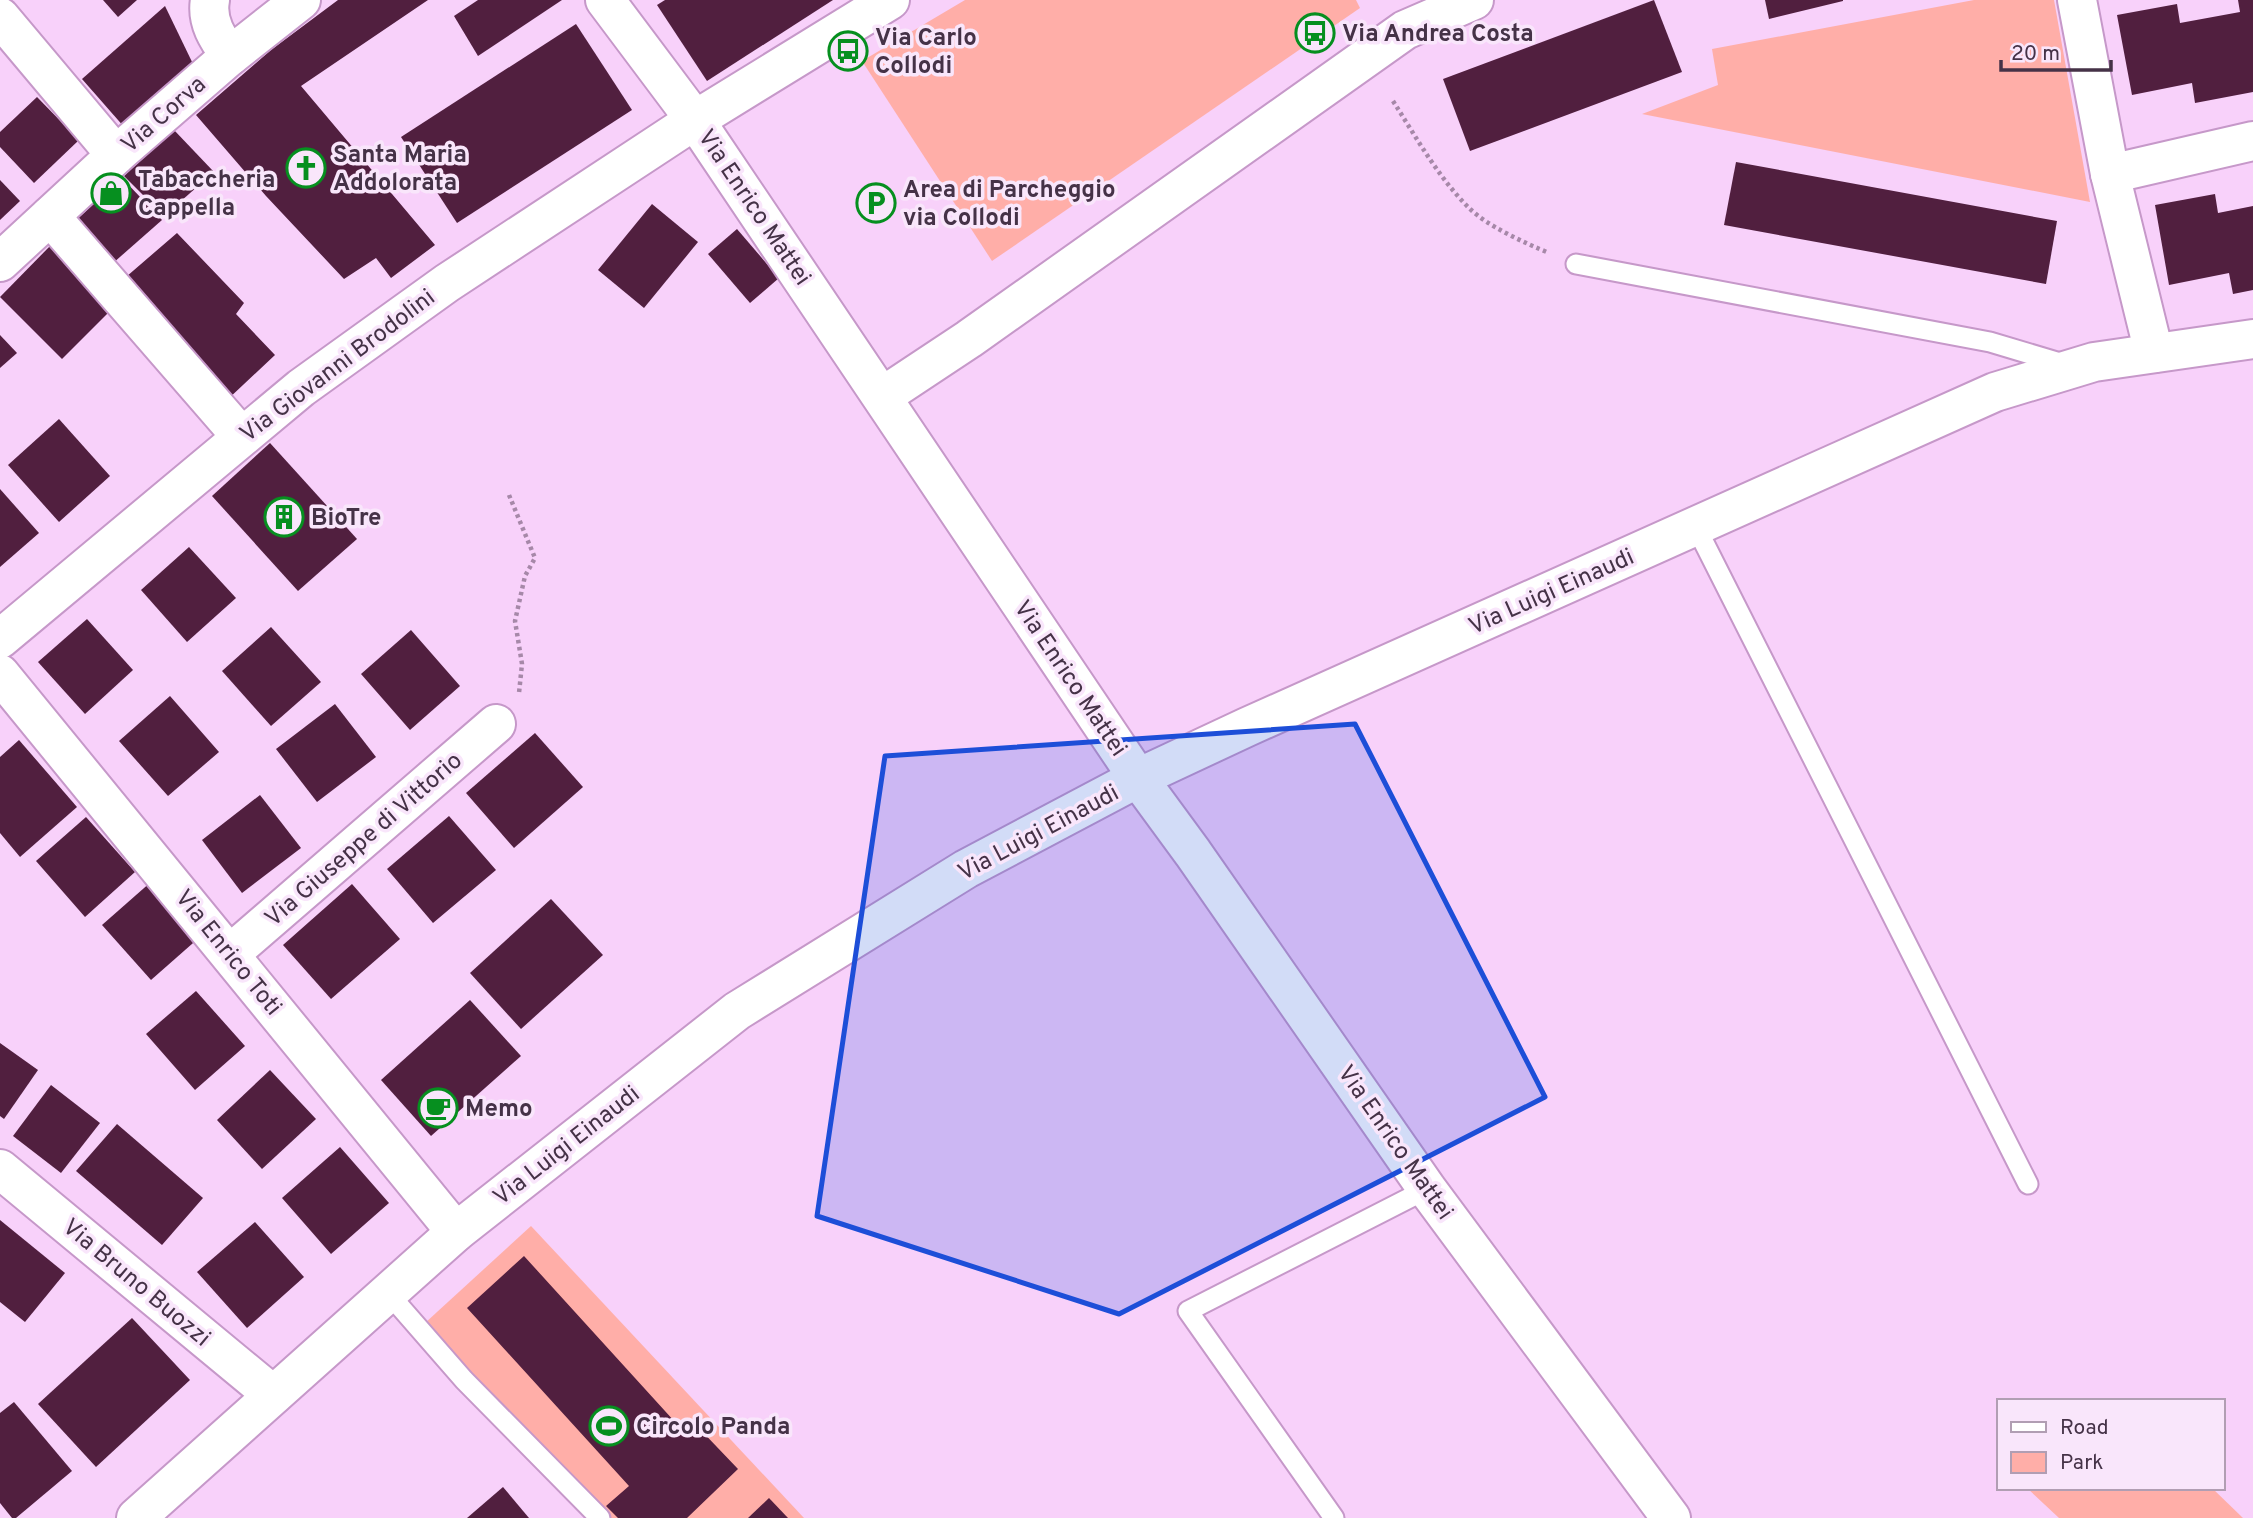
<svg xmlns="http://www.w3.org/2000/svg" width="2253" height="1518" viewBox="0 0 2253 1518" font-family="Overpass,sans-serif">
<rect width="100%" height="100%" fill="#f8d1fa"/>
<g fill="#ffaea8">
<polygon points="965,0 1356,0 1360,8 992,261 862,61"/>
<polygon points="1974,0 2054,0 2090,202 1642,114 1718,85 1712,49"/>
<polygon points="531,1226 804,1518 588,1518 413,1334"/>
<polygon points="2027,1488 2212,1488 2243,1518 2059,1518"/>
</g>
<g fill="#511f3f">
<polygon points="103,0 137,0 118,17"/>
<polygon points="338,0 428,0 301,86 435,245 391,278 376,258 344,279 266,196 196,115 271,50"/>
<polygon points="478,0 562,0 478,56 454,16"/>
<polygon points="665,0 833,0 707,81 657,5"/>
<polygon points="1654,0 1682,72 1470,151 1443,79"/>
<polygon points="1765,0 1843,0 1843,1 1769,19"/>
<polygon points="2238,0 2253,0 2253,92 2195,103 2192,83 2132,95 2117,15 2177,4 2180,23 2240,12"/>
<polygon points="165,6 194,66 125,128 82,79"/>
<polygon points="576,24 632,110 457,223 401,137"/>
<polygon points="37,97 79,140 34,183 0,147 0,132"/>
<polygon points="174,130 214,172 164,216 124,176"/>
<polygon points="1736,162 2057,221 2046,284 1724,225"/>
<polygon points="122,178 162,220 112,264 72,224"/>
<polygon points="0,180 20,201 0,220"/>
<polygon points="2215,194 2218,213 2253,206 2253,290 2233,294 2229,273 2169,285 2155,205"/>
<polygon points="652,204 698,242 644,308 598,270"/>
<polygon points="737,229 779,278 750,303 708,254"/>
<polygon points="177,233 244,303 236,314 275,355 226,401 119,283"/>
<polygon points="51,245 114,307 62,359 0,297"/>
<polygon points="0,335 17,353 0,368"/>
<polygon points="59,419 110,476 59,522 8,465"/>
<polygon points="270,443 357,539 298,591 212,496"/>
<polygon points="0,489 39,533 0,567"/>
<polygon points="189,547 236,598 187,642 141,590"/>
<polygon points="87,619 133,670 85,714 38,662"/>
<polygon points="271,627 321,682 271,726 222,671"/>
<polygon points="411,630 460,686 410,730 361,674"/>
<polygon points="170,696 219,752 168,796 119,741"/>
<polygon points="335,704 376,757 317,802 276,749"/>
<polygon points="535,733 583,787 514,848 466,793"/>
<polygon points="19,740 77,807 20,857 0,833 0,757"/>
<polygon points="260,795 301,848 242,893 202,840"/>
<polygon points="449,816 496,870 433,923 387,869"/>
<polygon points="86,817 135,872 85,917 36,861"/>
<polygon points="152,881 201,936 151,980 102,925"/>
<polygon points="352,884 400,939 331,999 283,945"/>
<polygon points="551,899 603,955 521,1029 470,973"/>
<polygon points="196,991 245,1046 195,1090 146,1034"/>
<polygon points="470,1000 521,1056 431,1136 381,1080"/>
<polygon points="0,1043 38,1070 4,1119 0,1116"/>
<polygon points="270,1070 316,1119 262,1169 217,1120"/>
<polygon points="51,1085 100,1123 61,1173 13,1136"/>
<polygon points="117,1124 203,1198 162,1245 76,1171"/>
<polygon points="340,1147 389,1203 331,1254 282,1198"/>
<polygon points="0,1220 65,1273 25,1322 0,1302"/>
<polygon points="255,1222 304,1277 247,1328 197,1272"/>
<polygon points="524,1256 685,1433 695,1424 738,1469 687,1518 618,1518 606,1506 629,1486 467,1308"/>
<polygon points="132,1318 190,1380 96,1467 38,1404"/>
<polygon points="14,1402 72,1471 16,1518 12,1518 0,1503 0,1413"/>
<polygon points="503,1487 529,1518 467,1518"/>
<polygon points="769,1498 788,1518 748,1518"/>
</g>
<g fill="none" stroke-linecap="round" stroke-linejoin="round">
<g stroke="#c698c9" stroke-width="23">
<g id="service">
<polyline points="1576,264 1990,342 2067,365"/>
<polyline points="1696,527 2028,1184"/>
<polyline points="389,1294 464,1380 600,1518"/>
<polyline points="1334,1518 1188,1311 1427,1189"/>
</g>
</g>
<g stroke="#c698c9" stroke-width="42">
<g id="minor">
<path d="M210,0C206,22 218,39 230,56"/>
<polyline points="605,0 695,120 1138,778"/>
<polyline points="2077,0 2110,174 2154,353"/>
<polyline points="0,17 116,155"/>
<polyline points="2110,174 2253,141"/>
<polyline points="50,216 241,436"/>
<polyline points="883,396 969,339 1405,30 1474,0"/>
<polyline points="0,639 301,388 447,283 695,120 890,0"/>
<polyline points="0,674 456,1232"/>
<polyline points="230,954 496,724"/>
<polyline points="0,1169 273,1395"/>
</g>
</g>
<g stroke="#c698c9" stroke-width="42">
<g id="tertiary">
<polyline points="0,262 116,155 230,56 301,0"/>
<polyline points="1138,778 1193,853 1427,1189 1671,1518"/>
<polyline points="136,1518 456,1232 737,1011 966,869 1138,778 1247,727 1995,392 2094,362 2253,339"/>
</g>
</g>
<g stroke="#a688a8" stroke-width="4.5" stroke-dasharray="3.5 3.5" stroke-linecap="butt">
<path d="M1393,101C1416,137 1438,177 1469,208C1487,226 1525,243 1549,253"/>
<polyline points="509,495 535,558 525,576 515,621 522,664 519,693"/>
</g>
<use href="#service" stroke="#fff" stroke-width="19"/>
<use href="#minor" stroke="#fff" stroke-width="38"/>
<use href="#tertiary" stroke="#fff" stroke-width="38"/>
</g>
<path fill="#1d4ed8" fill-opacity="0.2" stroke="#1d4ed8" stroke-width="5" stroke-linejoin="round" d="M1355,724L1545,1097L1119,1314L817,1216L885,756Z"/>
<defs>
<g id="bus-ring" transform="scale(2.0125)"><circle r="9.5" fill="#f9e6fb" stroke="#068f1f" stroke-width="1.5"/><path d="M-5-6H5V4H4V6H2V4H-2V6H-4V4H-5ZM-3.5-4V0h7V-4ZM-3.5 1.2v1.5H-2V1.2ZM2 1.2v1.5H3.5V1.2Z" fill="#068f1f"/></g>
<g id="church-ring" transform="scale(2.0125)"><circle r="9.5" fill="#f9e6fb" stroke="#068f1f" stroke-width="1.5"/><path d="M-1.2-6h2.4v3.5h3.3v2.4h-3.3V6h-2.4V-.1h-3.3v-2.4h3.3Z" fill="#068f1f"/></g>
<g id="shop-ring" transform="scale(2.0125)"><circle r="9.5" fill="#f9e6fb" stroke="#068f1f" stroke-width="1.5"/><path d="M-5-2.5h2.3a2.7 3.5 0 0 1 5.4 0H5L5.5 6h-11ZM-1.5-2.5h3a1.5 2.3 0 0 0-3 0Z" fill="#068f1f"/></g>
<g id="parking-ring" transform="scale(2.0125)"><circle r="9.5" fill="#f9e6fb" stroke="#068f1f" stroke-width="1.5"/><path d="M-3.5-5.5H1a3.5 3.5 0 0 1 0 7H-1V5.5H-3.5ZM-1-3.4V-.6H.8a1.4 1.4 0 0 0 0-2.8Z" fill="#068f1f"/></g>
<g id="building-ring" transform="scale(2.0125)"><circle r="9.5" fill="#f9e6fb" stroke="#068f1f" stroke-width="1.5"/><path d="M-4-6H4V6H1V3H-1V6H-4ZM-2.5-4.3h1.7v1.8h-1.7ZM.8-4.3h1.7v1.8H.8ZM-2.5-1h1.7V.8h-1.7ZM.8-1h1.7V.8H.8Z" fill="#068f1f"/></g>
<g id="cafe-ring" transform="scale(2.0125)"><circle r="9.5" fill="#f9e6fb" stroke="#068f1f" stroke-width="1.5"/><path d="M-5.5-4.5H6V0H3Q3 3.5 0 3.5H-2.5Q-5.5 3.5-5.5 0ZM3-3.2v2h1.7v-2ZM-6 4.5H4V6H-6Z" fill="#068f1f"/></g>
<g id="stadium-ring" transform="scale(2.0125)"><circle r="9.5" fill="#f9e6fb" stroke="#068f1f" stroke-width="1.5"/><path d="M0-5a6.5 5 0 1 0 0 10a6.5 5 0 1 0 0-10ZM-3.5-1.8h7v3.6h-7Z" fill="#068f1f"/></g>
</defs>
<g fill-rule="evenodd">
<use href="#bus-ring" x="1315" y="33"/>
<use href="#bus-ring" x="848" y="51"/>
<use href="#church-ring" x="306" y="168"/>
<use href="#shop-ring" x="111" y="193"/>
<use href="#parking-ring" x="876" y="203"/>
<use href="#building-ring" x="284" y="517"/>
<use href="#cafe-ring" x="438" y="1108"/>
<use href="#stadium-ring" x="609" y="1426"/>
</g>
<g text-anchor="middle" stroke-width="7" stroke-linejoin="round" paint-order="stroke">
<g font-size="24" font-weight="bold" fill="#453247" stroke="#f9e6fb" text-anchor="start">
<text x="1342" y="41">Via Andrea Costa</text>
<text x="875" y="45">Via Carlo<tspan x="875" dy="28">Collodi</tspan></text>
<text x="333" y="162">Santa Maria<tspan x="333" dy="28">Addolorata</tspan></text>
<text x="138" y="187">Tabaccheria<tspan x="138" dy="28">Cappella</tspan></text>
<text x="903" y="197">Area di Parcheggio<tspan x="903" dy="28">via Collodi</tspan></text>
<text x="311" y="525">BioTre</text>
<text x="465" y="1116">Memo</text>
<text x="636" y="1434">Circolo Panda</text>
</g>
<g font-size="24" fill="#453247" stroke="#f9e6fb">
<text transform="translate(163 114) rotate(-41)" y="8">Via Corva</text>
<text transform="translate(755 207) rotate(56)" y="8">Via Enrico Mattei</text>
<text transform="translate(337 365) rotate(-37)" y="8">Via Giovanni Brodolini</text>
<text transform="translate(1551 591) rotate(-24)" y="8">Via Luigi Einaudi</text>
<text transform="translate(1071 678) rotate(56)" y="8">Via Enrico Mattei</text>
<text transform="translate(1038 832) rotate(-28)" y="8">Via Luigi Einaudi</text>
<text transform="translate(363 839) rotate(-41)" y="8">Via Giuseppe di Vittorio</text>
<text transform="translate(229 952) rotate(51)" y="8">Via Enrico Toti</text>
<text transform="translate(1396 1142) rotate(55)" y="8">Via Enrico Mattei</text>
<text transform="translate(566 1145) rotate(-38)" y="8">Via Luigi Einaudi</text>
<text transform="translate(137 1282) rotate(40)" y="8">Via Bruno Buozzi</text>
</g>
</g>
<rect x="1997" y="1399" width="228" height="91" fill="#f9e6fb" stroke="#b19eb3" stroke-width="2"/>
<rect x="2011" y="1422" width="35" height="10" fill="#ffffff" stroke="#b19eb3" stroke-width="2"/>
<text x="2060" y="1434" font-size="21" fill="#453247">Road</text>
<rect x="2011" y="1452" width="35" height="21" fill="#ffaea8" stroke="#b19eb3" stroke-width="2"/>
<text x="2060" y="1469" font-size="21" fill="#453247">Park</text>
<path d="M2001 60v10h110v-10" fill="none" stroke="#453247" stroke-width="3.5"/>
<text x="2011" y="60" font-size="21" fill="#453247" stroke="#f9e6fb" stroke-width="5" paint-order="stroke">20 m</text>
</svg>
